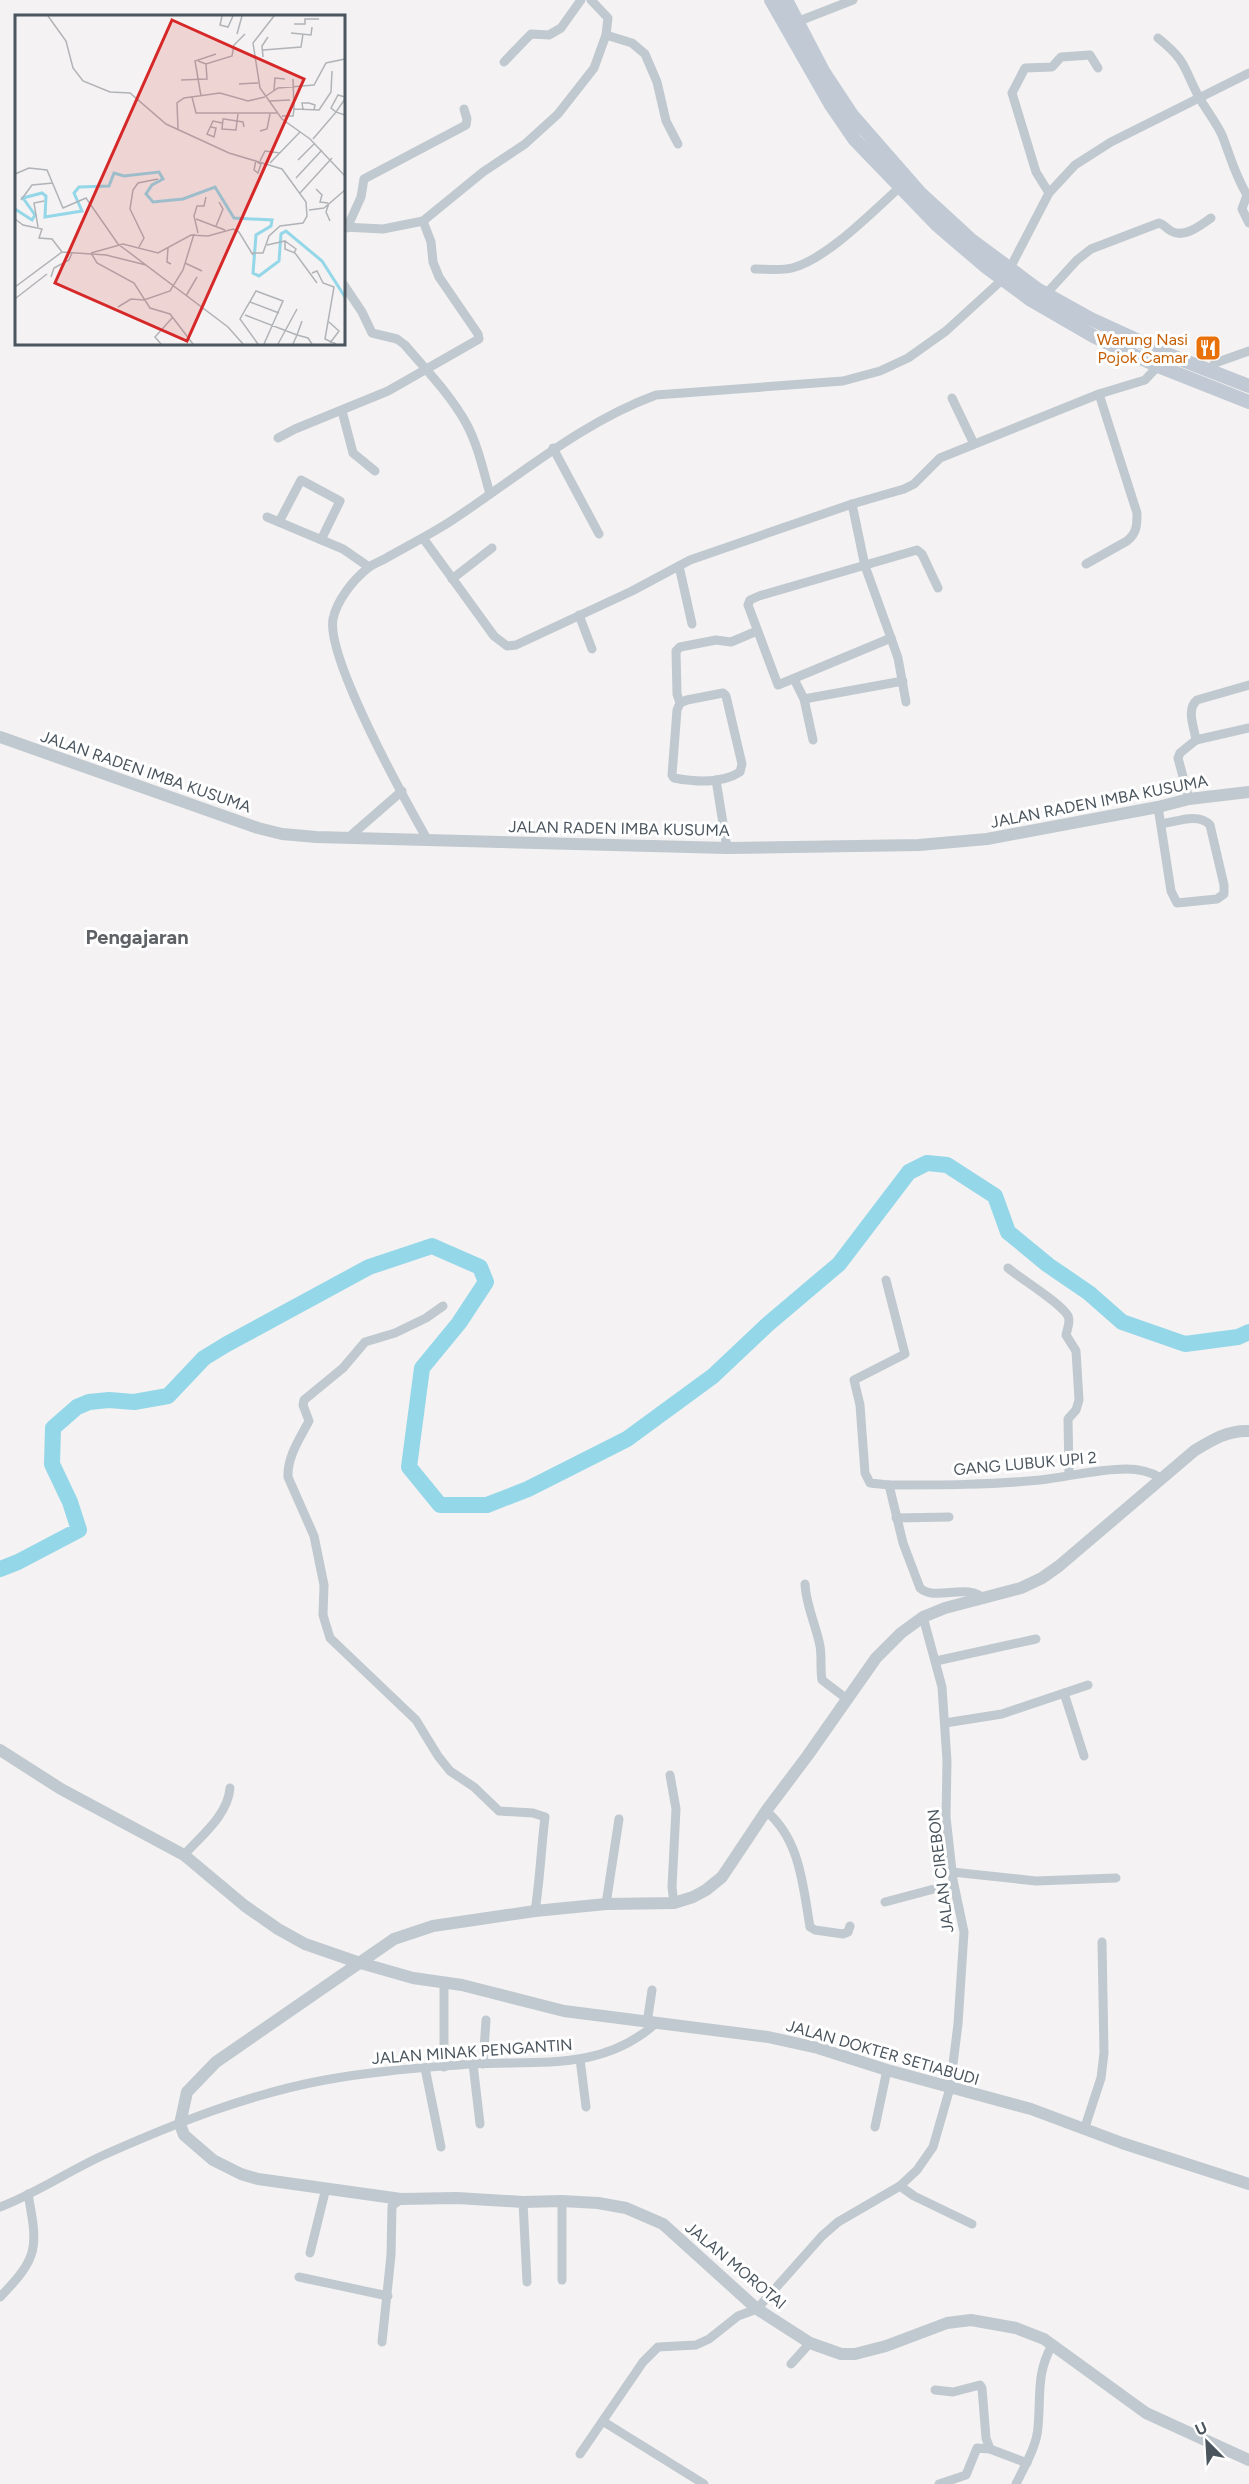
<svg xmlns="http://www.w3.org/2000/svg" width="1249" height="2484" viewBox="0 0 1249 2484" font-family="Figtree,sans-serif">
<rect width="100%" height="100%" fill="#f4f2f2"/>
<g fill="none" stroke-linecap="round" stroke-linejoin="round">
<polyline stroke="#94d7e8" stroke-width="16" points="0,1569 18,1562 79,1530 70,1502 52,1464 53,1428 77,1407 89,1402 109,1400 134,1402 168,1396 204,1358 227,1344 369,1267 432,1246 480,1267 486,1282 459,1323 422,1368 409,1467 440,1505 487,1505 528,1489 627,1439 713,1376 767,1325 839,1264 909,1172 927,1163 947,1165 995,1196 1008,1232 1048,1265 1089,1293 1122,1322 1185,1344 1238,1337 1249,1332"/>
<g stroke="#c0c9cf" stroke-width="9">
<polyline points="794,23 853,0"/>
<polyline points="606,35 632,43 645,54 657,82 666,121 678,144"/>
<path d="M1158,38C1188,62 1183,68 1200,99C1207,111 1216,122 1222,135C1231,158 1234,173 1247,195L1242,209L1249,223"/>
<polyline points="504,62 531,34 549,35 561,28 581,0"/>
<polyline points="1049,193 1036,172 1012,93 1025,68 1052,67 1061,57 1090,55 1098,68"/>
<polyline points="344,227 383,229 423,221 483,172 525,144 558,114 594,68 606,35 608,18 591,0"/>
<polyline points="347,228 361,197 364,179 466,125 467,119 464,109"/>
<polyline points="1010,268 1049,193 1075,165 1111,142 1249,73"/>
<path d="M755,269C767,269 780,271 792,268C827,259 872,212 899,188"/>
<path d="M344,285L362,312L372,333L397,339L405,345C426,370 450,394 466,423C478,445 483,470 490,494"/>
<path d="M1046,294L1077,260L1091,249L1159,223C1165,225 1166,228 1171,231C1184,239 1201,225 1211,218"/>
<polyline points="1209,371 1215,363 1249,351"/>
<polyline points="952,398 974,444"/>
<polyline points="342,411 353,453 375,471"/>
<polyline points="278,438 295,429 388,391 479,339 478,334 439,277 433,262 431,242 423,221"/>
<polyline points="553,448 599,534"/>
<polyline points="852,504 865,566 891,638 778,685 748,605 750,600 759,596 917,550 922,554 938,588"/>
<polyline points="267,517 343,549 369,567"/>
<polyline points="279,522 301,480 340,501 321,540"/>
<polyline points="423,538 494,636 507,646 516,645 632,591 690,560 852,504 904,489 914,484 940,458 1099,394 1145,380 1158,366"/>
<path d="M1086,564L1127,541C1137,533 1137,525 1137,513L1099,394"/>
<polyline points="679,566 692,624"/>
<polyline points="452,579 492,548"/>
<polyline points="579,615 592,649"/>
<polyline points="891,638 898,658 906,702"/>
<polyline points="794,679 804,699 903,681"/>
<polyline points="804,699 813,740"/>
<path d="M680,703L687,700L723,693L726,696L742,764L740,772C721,784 696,782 674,778L672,775L677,710L680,703L677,694L676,651L680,647L716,640L731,642L757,631"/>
<polyline points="1196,740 1249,728"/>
<polyline points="716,780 727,848"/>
<path d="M1189,799L1178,758L1180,753L1196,740C1194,727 1186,709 1197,700L1249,685"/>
<path d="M1158,807L1171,891L1177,903L1217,899L1224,894V885L1210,825C1198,812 1176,822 1161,824"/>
<polyline points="348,838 402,791"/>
<path d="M427,839C405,800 326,658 333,619C337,600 353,580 368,568C374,563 382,561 388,557C409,545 431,534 451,521C518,477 580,423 656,395L843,381L880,371L908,358L946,331L1003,279"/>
<path d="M1008,1268C1021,1279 1061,1303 1068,1316C1071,1322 1067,1329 1066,1335L1076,1351L1079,1400L1076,1410L1068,1419L1069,1474"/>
<path d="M886,1280L905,1354L854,1380L860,1405L865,1473L870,1483L889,1485L903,1543L920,1588C935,1602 968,1582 984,1599"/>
<path d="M443,1306L426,1318L395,1333L365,1342L343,1368L304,1400L303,1405L309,1421C300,1438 287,1457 288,1477L314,1536L324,1585L323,1615L330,1638L416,1720L438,1756L450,1771L474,1787L499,1811L533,1813L545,1817C541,1849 540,1880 535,1911"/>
<path d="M889,1485C940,1485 990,1485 1040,1480C1068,1477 1097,1469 1126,1469C1138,1469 1151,1472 1161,1478"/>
<polyline points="896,1518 949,1517"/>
<path d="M805,1584C806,1606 816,1625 820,1646C822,1657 820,1668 822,1680L847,1699"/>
<polyline points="936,1661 1036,1639"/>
<polyline points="1064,1693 1084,1756"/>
<polyline points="945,1723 1002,1714 1088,1685"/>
<polyline points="670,1775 676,1809 672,1887 674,1903"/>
<path d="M766,1811C800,1839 803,1886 810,1927L815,1930L843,1934L848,1932L850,1926"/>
<path d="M184,1855C201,1836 228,1815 230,1788"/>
<polyline points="952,1872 1036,1881 1116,1878"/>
<polyline points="885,1902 953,1884"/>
<polyline points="606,1904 619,1819"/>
<polyline points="647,2023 652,1990"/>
<polyline points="580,2059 586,2107"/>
<polyline points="473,2064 480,2124"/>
<polyline points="483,2064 486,2020"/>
<polyline points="444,2067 444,1989"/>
<polyline points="425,2068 441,2147"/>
<polyline points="875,2127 887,2070"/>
<polyline points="1084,2130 1101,2078 1104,2053 1102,1942"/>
<polyline points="900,2186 914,2196 972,2224"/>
<polyline points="562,2201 562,2280"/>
<polyline points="523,2202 527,2282"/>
<path d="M0,2207C37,2193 70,2170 106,2154C176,2123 249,2094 325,2080C372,2071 421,2068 470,2064C537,2060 601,2072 655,2024"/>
<polyline points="310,2253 326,2188"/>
<polyline points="299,2277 388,2296"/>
<path d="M0,2297C39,2257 38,2248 28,2194"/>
<polyline points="382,2342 391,2255 392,2206 401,2199"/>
<polyline points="791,2364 810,2343"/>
<polyline points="935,2390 953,2392 980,2385 982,2388 986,2438 990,2449"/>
<polyline points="604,2422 704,2484"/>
<polyline points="580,2454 643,2362 658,2347 696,2345 709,2339 738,2316 757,2309 822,2236 838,2222 900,2186 917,2170 933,2147 950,2088 958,2024 964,1932 953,1880 946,1817 947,1761 942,1687 923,1617"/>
<polyline points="939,2484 966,2475 977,2448 990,2449 1027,2463"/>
<path d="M1016,2484C1024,2467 1037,2446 1038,2427C1041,2395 1036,2374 1052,2345"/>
</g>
<g stroke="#c0c9cf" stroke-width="12">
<polyline points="0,737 258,828 282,834 316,837 727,848 919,845 987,839 1158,807 1189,799 1249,792"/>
<path d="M1249,1431C1228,1430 1212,1440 1194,1451L1059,1566L1042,1578L1021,1588L945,1608L923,1617L901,1633L876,1658L808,1755L766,1811L722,1877L706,1890L693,1897L674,1903L606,1904L535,1911L433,1926L394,1939L216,2062L187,2092L180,2124L184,2135L213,2160L241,2174L258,2179L401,2199L457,2198L523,2202L562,2201L598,2203L626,2208L663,2224L757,2309L810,2343L841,2354H855L886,2346L947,2323L971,2320L1016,2328L1044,2339L1146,2413L1249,2460"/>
<polyline points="0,1750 61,1789 184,1855 245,1906 278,1929 305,1944 357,1962 413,1978 462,1985 564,2011 768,2037 818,2048 887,2070 1031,2109 1122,2143 1249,2184"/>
</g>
<g stroke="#c1cad4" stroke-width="14">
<polyline points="771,0 831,105 855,140 937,225 985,266 1031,300 1095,337 1158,366 1249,402"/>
<polyline points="786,0 823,71 852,115 921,194 970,239 1037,289 1091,319 1172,356 1249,386"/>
</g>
</g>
<defs>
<g id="restaurant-square" transform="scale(1.35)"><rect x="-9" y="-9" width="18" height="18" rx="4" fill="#e8710a" stroke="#fff"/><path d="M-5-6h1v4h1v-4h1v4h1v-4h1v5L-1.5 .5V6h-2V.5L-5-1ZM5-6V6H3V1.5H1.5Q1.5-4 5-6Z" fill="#fff"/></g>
</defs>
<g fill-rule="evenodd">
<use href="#restaurant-square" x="1208" y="348"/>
</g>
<g text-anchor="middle" stroke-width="6" stroke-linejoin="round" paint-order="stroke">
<g font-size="16" fill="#c56008" stroke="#fff" text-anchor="end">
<text x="1188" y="345">Warung Nasi<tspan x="1188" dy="18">Pojok Camar</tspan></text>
</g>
<g font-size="16" fill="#4a555e" stroke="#fff">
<text transform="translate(146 771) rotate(19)" y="6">JALAN RADEN IMBA KUSUMA</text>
<text transform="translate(1099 801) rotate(-11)" y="6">JALAN RADEN IMBA KUSUMA</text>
<text transform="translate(619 828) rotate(1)" y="6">JALAN RADEN IMBA KUSUMA</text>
<text transform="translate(1025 1463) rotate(-5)" y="6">GANG LUBUK UPI 2</text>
<text transform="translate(940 1871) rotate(-97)" y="6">JALAN CIREBON</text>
<text transform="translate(472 2051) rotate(-4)" y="6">JALAN MINAK PENGANTIN</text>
<text transform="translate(883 2052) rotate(16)" y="6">JALAN DOKTER SETIABUDI</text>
<text transform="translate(736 2265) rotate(40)" y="6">JALAN MOROTAI</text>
</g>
<g font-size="20" font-weight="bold" fill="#5e6266" stroke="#fff">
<text x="137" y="944">Pengajaran</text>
</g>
</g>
<g transform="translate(15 15)">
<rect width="330" height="330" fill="#f4f2f2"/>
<path fill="none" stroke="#94d7e8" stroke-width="3" d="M0,194L17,205L20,200L8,183L27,178L31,181L30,202L67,196L59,178L64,172L94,171L99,158L109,161L144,157L148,164L137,170L131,179L138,187L168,184L200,172L219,203L257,205L256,211L241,220L238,258L244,261L264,246L266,219L271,216L307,246L330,282"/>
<path fill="none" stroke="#b0b3b7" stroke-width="1.5" d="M33,1L51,26L58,53L68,66L95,77L115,78L151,109L214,138L267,154L291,187L292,201L288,208L265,211L254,221L248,238H237M207,1L205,10L213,12L218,1M259,1L238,28L245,73L267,104L295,124L330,161M279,9H290V4H304M276,18L296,20L297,12M222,19L227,1M248,35L286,32L288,19M248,42L247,31L253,22M183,46L191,49L217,41L219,30L230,19M278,64L279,94M166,65L192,64L191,49M224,69L243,68M259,75L260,63L270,64M186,81L180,46L201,39M251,81L263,73L299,70L311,48L330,44M177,82L181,98H262M330,82L323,80L316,93L321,97L330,84M254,86L275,85M288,94L287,88H294L300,90L299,95M223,99L222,106L221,115L207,114L208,104H209L222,106L228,107L229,112M267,101H278L279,94L304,95L316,77L317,56M196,112L201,113L199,122L192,119L198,106L207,108M163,114L162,88L169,83L205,78L233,86L250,82M245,116L252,114L255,99M298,124L321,97L330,100M241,145L239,155L243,158L246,149L242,147M283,145L300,128M245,146L250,136L265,138M255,148L285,117M0,159L14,153L32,155L48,193L71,183L103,229L213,312L228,329M281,163L307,135M301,174L307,180L305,187L313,188M285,178L317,143M6,185L17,170L38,168M314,188L311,197L315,206M294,195L309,193L330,175M0,204L8,210L27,214L24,223L37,224L47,237M181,204L210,215M201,211L208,194L204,187M23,212L19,188L29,186M183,218L179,201L182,191H189L191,182M270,226L281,234L279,238M252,230L270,226V234L280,238L302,268M124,232L129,223L115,194L118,175L123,168L143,164M153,233L152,247L156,249M76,238L108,229L143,238L176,220L193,221L218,214L224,217L238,240M76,238L82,248L119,268L135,293L155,299L178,329M170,248L187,256M297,258L302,256L308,268L319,272L310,324L321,329M36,262L39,253L54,245L57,238M0,272L47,237L91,240L131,250M171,281L182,262M1,283L32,259M235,287L264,298M103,292L116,284L129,285L155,276L168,255L179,219M230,300L282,320L278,329M287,306L282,320L293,323L297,329M314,307L324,316L315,328M146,329L140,322L158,302M243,329L225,304L241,276L268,286L249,329M263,329L282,294"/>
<path fill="#d62828" fill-opacity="0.15" stroke="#d62828" stroke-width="3" d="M157,5L289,64L172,326L40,268Z"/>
<rect width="330" height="330" fill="none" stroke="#4a555e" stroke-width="3"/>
</g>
<g transform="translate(1207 2442) rotate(336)" stroke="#ffffff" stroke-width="4.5" paint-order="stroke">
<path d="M0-4.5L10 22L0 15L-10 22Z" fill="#4a555e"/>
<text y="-9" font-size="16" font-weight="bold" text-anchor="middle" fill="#4a555e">U</text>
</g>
</svg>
